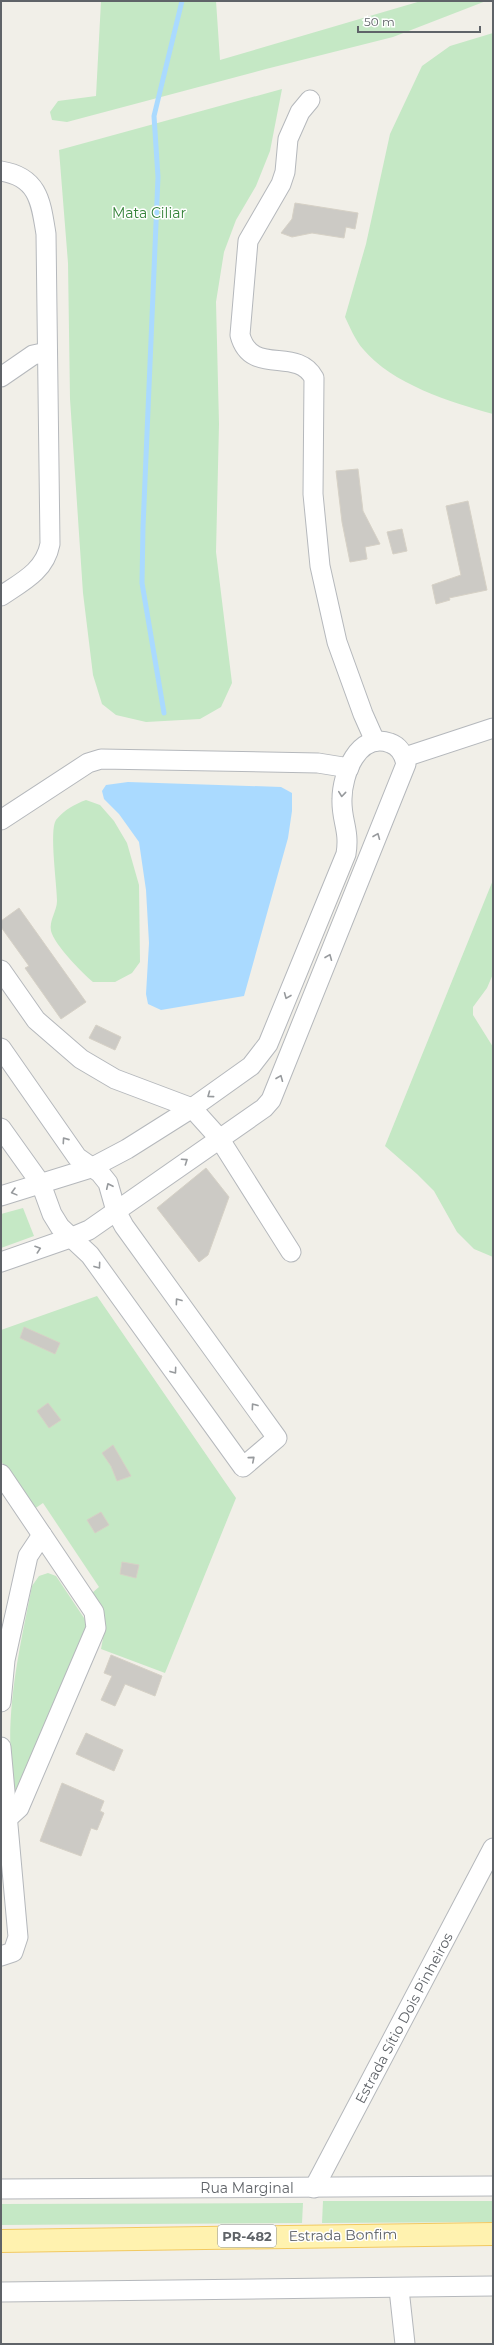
<svg xmlns="http://www.w3.org/2000/svg" width="494" height="2345" viewBox="0 0 494 2345" font-family="Montserrat,sans-serif">
<rect width="100%" height="100%" fill="#f1efe8"/>
<g fill="#c5e8c5">
<polygon points="101,1 216,1 220,60 421,1 486,1 393,37 266,69 67,122 52,120 50,112 58,101 96,96"/>
<path d="M493,33V414C450,402 392,384 363,349C355,340 350,327 345,317L366,244L390,134L422,66L450,46Z"/>
<polygon points="282,89 270,151 256,186 236,220 224,252 216,302 219,424 216,552 232,683 221,707 200,719 146,722 116,715 102,704 93,675 83,593 70,399 68,263 59,150"/>
<path d="M86,800L100,805L114,821L127,843L139,885L140,962L132,973L115,982H93C82,973 54,944 51,931C49,920 57,911 57,901C57,885 49,830 56,820C64,810 75,804 86,800Z"/>
<polygon points="493,880 493,974 487,988 473,1007 473,1015 493,1047 493,1257 474,1249 457,1232 434,1191 417,1174 385,1146"/>
<polygon points="23,1208 34,1236 1,1248 1,1214"/>
<polygon points="97,1296 236,1498 165,1673 101,1649 104,1633 92,1593 99,1587 43,1503 34,1509 1,1461 1,1330"/>
<path d="M48,1573L56,1576L86,1621L87,1628L20,1788L14,1791C3,1718 18,1657 32,1586L39,1576Z"/>
<polygon points="323,2201 493,2201 493,2222 322,2223"/>
<polygon points="303,2203 302,2223 1,2225 1,2204"/>
</g>
<polygon fill="#aadaff" points="128,782 281,787 292,793 292,811 288,838 244,996 161,1010 148,1004 146,994 149,943 146,890 139,842 119,814 104,799 102,791 106,785"/>
<g fill="none" stroke-linecap="round" stroke-linejoin="round">
<polyline stroke="#aadaff" stroke-width="5" points="164,713 142,583 143,527 158,177 154,116 182,1"/>
</g>
<g fill="#cccac5" stroke="#d6d1c6">
<polygon points="295,203 358,213 355,229 346,227 344,238 312,233 292,237 281,233 292,219"/>
<polygon points="358,469 363,511 380,544 365,547 367,559 350,562 342,522 336,471"/>
<polygon points="468,501 487,590 449,598 450,600 436,604 432,585 461,575 446,506"/>
<polygon points="402,529 407,551 393,554 387,532"/>
<polygon points="19,908 86,1002 61,1019 25,968 29,966 1,927 1,921"/>
<polygon points="96,1025 121,1037 115,1050 89,1038"/>
<polygon points="206,1168 229,1197 208,1255 199,1262 157,1208"/>
<polygon points="24,1327 60,1343 55,1354 20,1338"/>
<polygon points="48,1403 61,1420 49,1428 37,1411"/>
<polygon points="113,1445 131,1476 117,1481 111,1466 102,1453"/>
<polygon points="101,1512 109,1525 95,1533 87,1520"/>
<polygon points="122,1562 139,1565 136,1578 120,1574"/>
<polygon points="111,1655 162,1676 155,1696 125,1684 115,1706 101,1700 112,1676 104,1673"/>
<polygon points="86,1733 123,1750 114,1771 76,1754"/>
<polygon points="62,1783 104,1801 100,1811 104,1813 97,1830 91,1828 81,1856 40,1841"/>
</g>
<g fill="none" stroke-linecap="round" stroke-linejoin="round">
<g stroke="#b5b8bc" stroke-width="21">
<g id="street">
<path d="M310,100L300,112L288,139L285,172L281,184L248,241L240,335C251,377 297,346 314,378L313,494L320,566L337,642L363,714L375,741"/>
<path d="M1,171C39,177 41,203 46,234L50,544C45,571 22,582 1,596"/>
<polyline points="1,377 33,355 47,352"/>
<polyline points="405,757 493,728"/>
<polyline points="1,820 88,763 101,759 318,763 349,768"/>
<polyline points="1,970 36,1020 81,1059 115,1079 192,1108 219,1138 291,1252"/>
<polyline points="1,1048 77,1157 100,1173 108,1183 116,1211 124,1226 277,1438 243,1467 90,1255 60,1227 52,1214 41,1184 1,1128"/>
<path d="M1,1196L91,1168L127,1149L192,1108L251,1066L268,1044L346,854C350,830 341,820 342,799C342,775 358,731 390,743C399,746 404,755 406,764L271,1100L264,1108L89,1230L70,1238L1,1262"/>
<polyline points="1,1474 94,1612 96,1628 19,1808 8,1818"/>
<polyline points="1,1702 5,1660 28,1556 42,1535"/>
<polyline points="1,1747 18,1937 13,1952 1,1956"/>
<polyline points="314,2188 493,1848"/>
<polyline points="1,2189 493,2186"/>
<polyline points="399,2289 405,2344"/>
<polyline points="1,2292 493,2286"/>
</g>
</g>
<g stroke="#f2c960" stroke-width="24">
<polyline id="primary" points="1,2241 493,2234"/>
</g>
<use href="#street" stroke="#fff" stroke-width="19"/>
<use href="#primary" stroke="#fff2af" stroke-width="22"/>
</g>
<defs><path id="oneway-chevron" d="M-2-3.5L2.5 0L-2 3.5" fill="none" stroke-width="1.6" stroke-linecap="round" stroke-linejoin="round"/></defs>
<g stroke="#979a9d">
<use href="#oneway-chevron" transform="translate(342 794) rotate(96)"/>
<use href="#oneway-chevron" transform="translate(377 836) rotate(-68)"/>
<use href="#oneway-chevron" transform="translate(329 957) rotate(-68)"/>
<use href="#oneway-chevron" transform="translate(287 996) rotate(112)"/>
<use href="#oneway-chevron" transform="translate(280 1078) rotate(-68)"/>
<use href="#oneway-chevron" transform="translate(210 1095) rotate(144)"/>
<use href="#oneway-chevron" transform="translate(65 1140) rotate(-125)"/>
<use href="#oneway-chevron" transform="translate(185 1161) rotate(-34)"/>
<use href="#oneway-chevron" transform="translate(109 1186) rotate(-115)"/>
<use href="#oneway-chevron" transform="translate(14 1192) rotate(165)"/>
<use href="#oneway-chevron" transform="translate(38 1249) rotate(-19)"/>
<use href="#oneway-chevron" transform="translate(98 1266) rotate(54)"/>
<use href="#oneway-chevron" transform="translate(178 1301) rotate(-126)"/>
<use href="#oneway-chevron" transform="translate(174 1371) rotate(54)"/>
<use href="#oneway-chevron" transform="translate(254 1406) rotate(-126)"/>
<use href="#oneway-chevron" transform="translate(252 1459) rotate(-41)"/>
</g>
<g text-anchor="middle" stroke-width="3" stroke-linejoin="round" paint-order="stroke">
<rect fill="#fff" stroke="#8f9295" stroke-width="1" x="218" y="2225" width="58" height="22" rx="3"/>
<g font-size="13" font-weight="bold" fill="#5f6368">
<text x="247" y="2241">PR-482</text>
</g>
<g font-size="14" fill="#348238" stroke="#fff">
<text x="149" y="218">Mata Ciliar</text>
</g>
<g font-size="14" fill="#5f6368" stroke="#fff">
<text transform="translate(404 2018) rotate(-62)" y="5">Estrada Sítio Dois Pinheiros</text>
<text x="247" y="2193">Rua Marginal</text>
<text transform="translate(343 2235) rotate(-1)" y="5">Estrada Bonfim</text>
</g>
</g>
<rect width="494" height="2345" fill="none" stroke="#5f6368" stroke-width="4"/>
<path d="M358 26v6h122v-6" fill="none" stroke="#5f6368" stroke-width="2"/>
<text x="364" y="26" font-size="12" fill="#5f6368" stroke="#ffffff" stroke-width="3" paint-order="stroke">50 m</text>
</svg>
